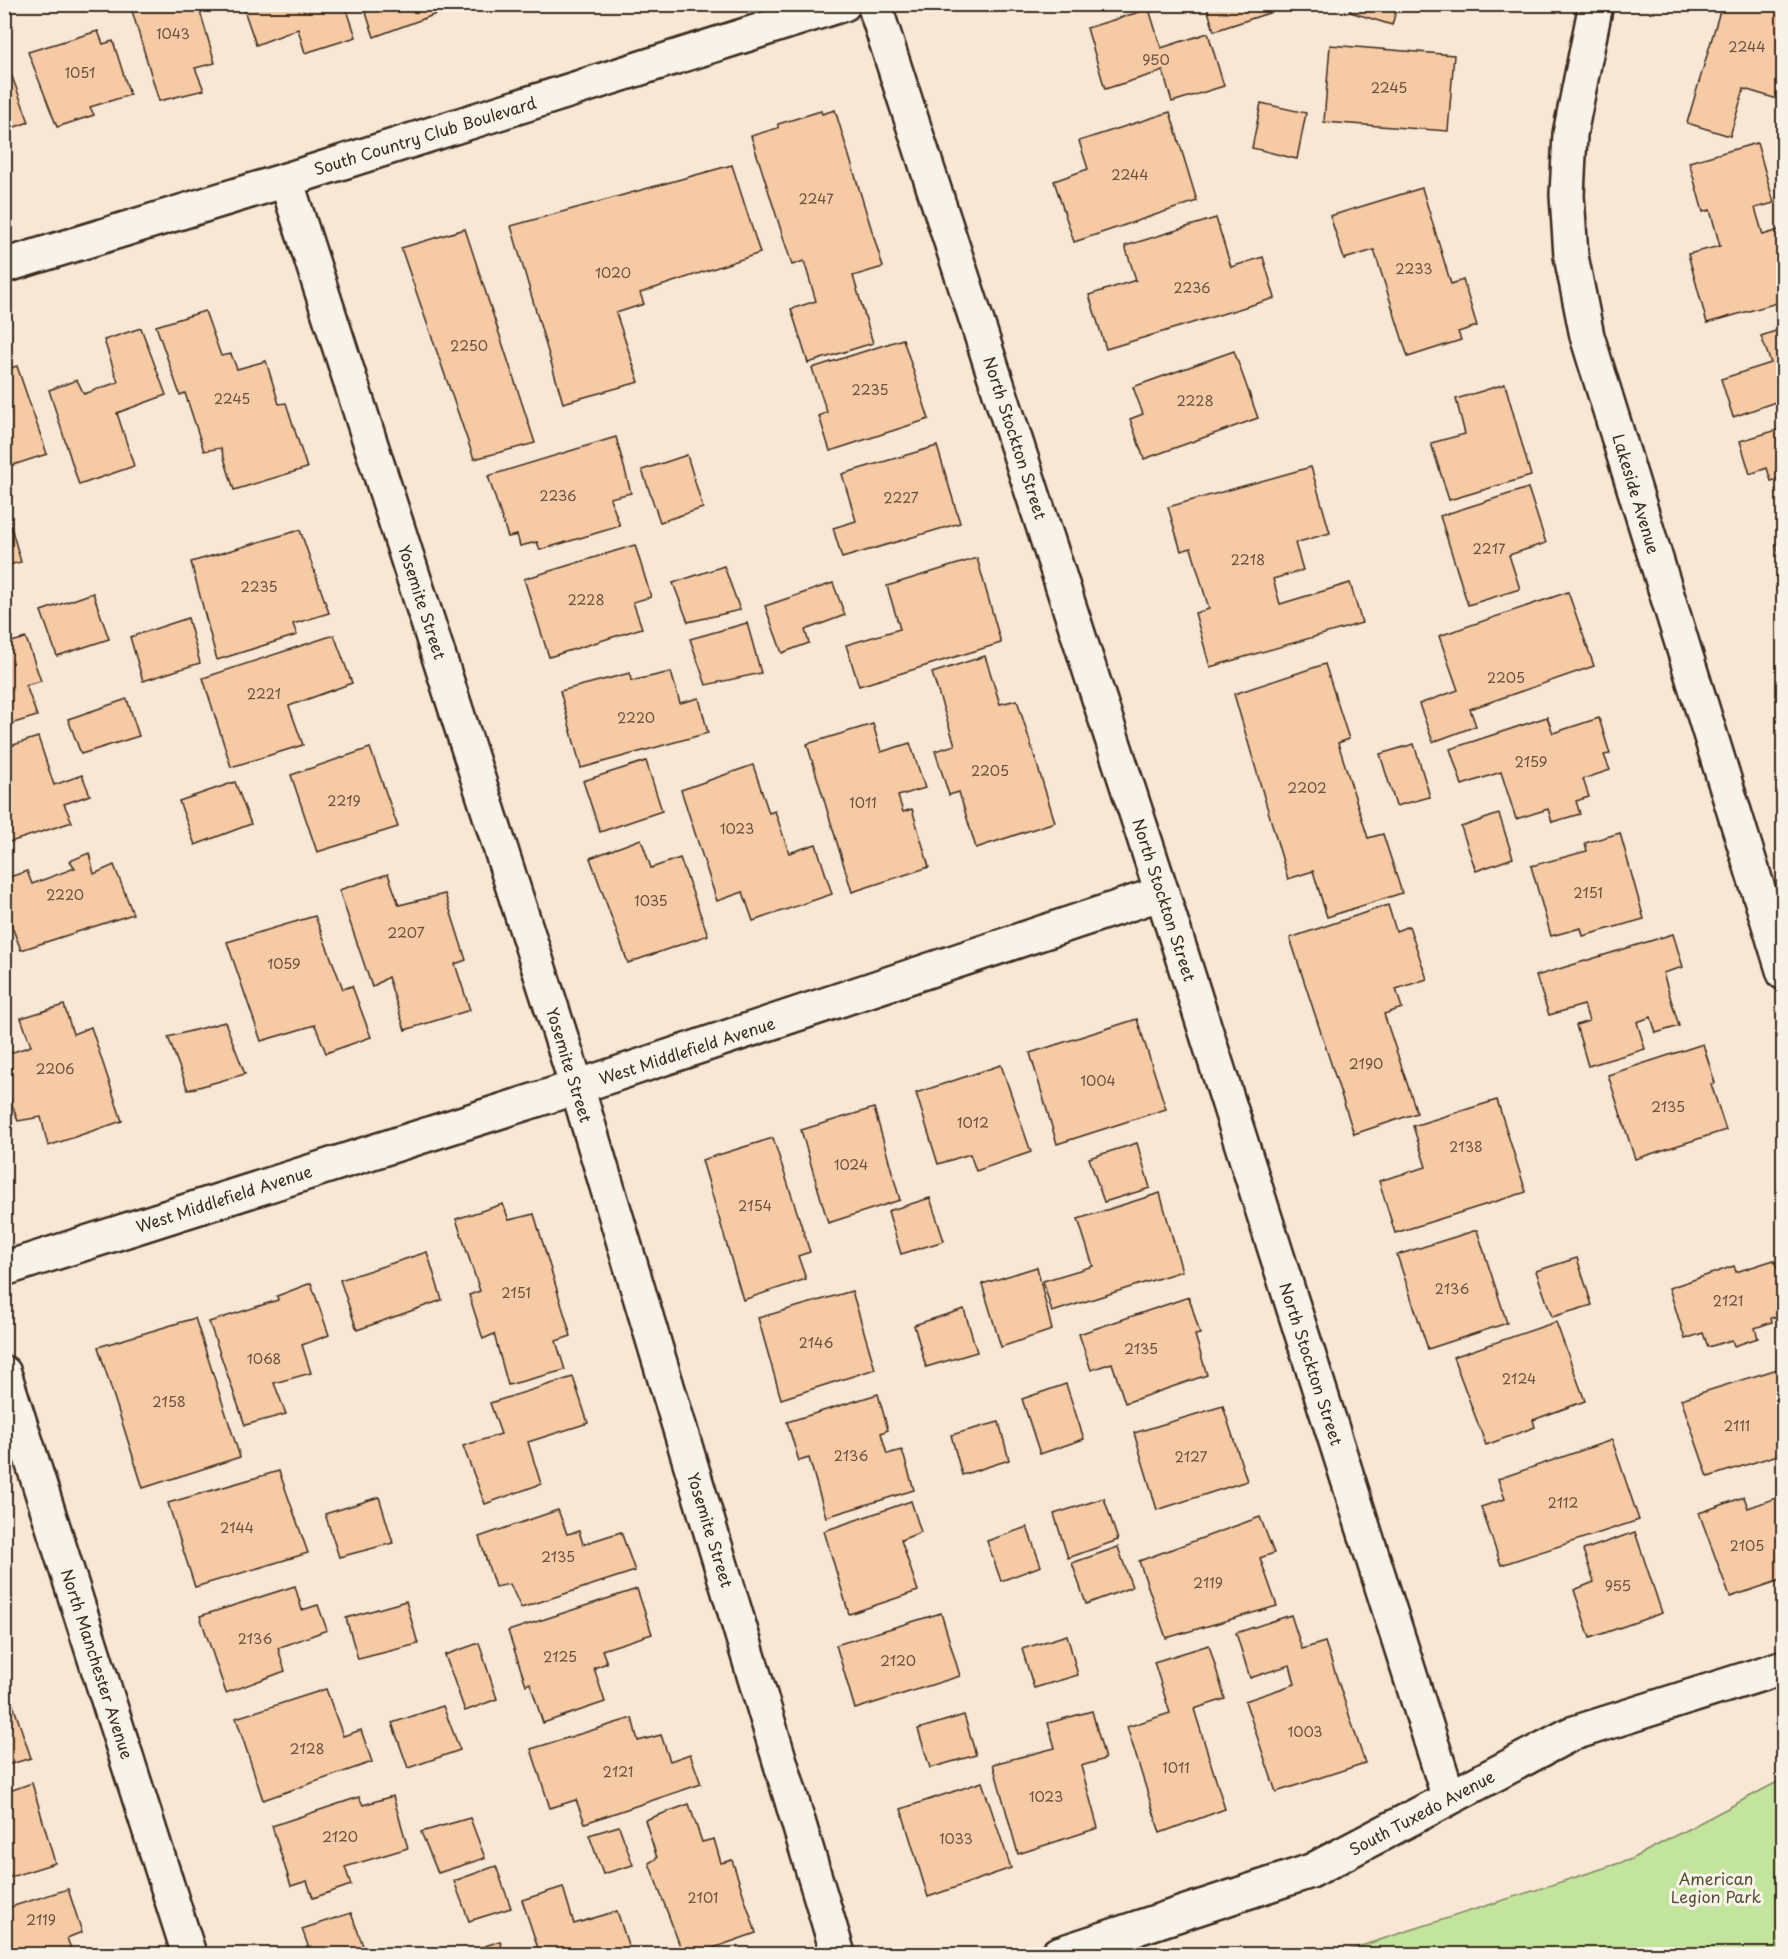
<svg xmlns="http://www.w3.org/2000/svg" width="1788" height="1959" viewBox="0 0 1788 1959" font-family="'Playpen Sans',sans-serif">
<rect width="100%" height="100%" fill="#f7e7d4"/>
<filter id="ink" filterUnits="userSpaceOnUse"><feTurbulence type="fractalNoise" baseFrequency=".0167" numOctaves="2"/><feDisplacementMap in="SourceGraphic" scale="12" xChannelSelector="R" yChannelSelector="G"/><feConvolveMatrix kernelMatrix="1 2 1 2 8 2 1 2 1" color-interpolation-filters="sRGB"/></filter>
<g filter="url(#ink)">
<polygon fill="#c2e49d" stroke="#7e875e" stroke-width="1.5" points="1783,1779 1783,1954 1336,1954 1629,1860"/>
<g fill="#f6caa5" stroke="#3b2a1e" stroke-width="1.5">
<polygon points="130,4 198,4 215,63 195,68 204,90 159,101"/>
<polygon points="242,4 345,4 356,37 305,53 298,29 256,45"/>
<polygon points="363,4 457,4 458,6 374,37"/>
<polygon points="1206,4 1286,4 1287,7 1214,31"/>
<polygon points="1352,4 1398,4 1392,25 1350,12"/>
<polygon points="1722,4 1784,4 1784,101 1744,89 1730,136 1687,123"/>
<polygon points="1149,9 1161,48 1208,33 1224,86 1172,102 1163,71 1105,89 1087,28"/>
<polygon points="98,31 103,44 113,41 130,95 90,107 94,115 57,127 28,52"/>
<polygon points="1330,45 1454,55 1448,131 1324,122"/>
<polygon points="11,74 29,122 4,131 4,76"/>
<polygon points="1261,103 1306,113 1297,159 1252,148"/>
<polygon points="835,110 883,267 853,276 873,343 808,363 791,309 816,301 804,261 792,265 751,136 778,128 778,124 821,111 822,114"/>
<polygon points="1170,112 1197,201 1074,242 1054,181 1088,169 1079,141"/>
<polygon points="1757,143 1774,203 1755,208 1763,235 1782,229 1784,301 1707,323 1688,254 1720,246 1710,210 1703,212 1689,162"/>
<polygon points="732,165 760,253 640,293 644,304 616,313 639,382 563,403 511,226"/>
<polygon points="1422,188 1451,284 1463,280 1477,326 1458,332 1461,340 1408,357 1374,250 1344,259 1330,216"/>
<polygon points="1216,218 1231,267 1263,257 1275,298 1106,349 1089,295 1136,280 1125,246"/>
<polygon points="465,229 535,443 474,459 401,248"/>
<polygon points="205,311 221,356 231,354 237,369 266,361 279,404 286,403 307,468 234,490 221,448 204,451 185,393 180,395 156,326"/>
<polygon points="141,328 166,395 117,413 134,466 79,485 49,390 77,380 84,394 118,382 104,340"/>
<polygon points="1784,328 1784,399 1733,417 1721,379 1771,363 1761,336"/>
<polygon points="903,339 929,419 830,451 819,416 827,412 812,368"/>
<polygon points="1234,351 1258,418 1144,459 1130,419 1143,414 1133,387"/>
<polygon points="17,366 47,454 4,468 4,370"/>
<polygon points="1505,384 1531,476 1449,500 1431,443 1465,434 1456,399"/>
<polygon points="1784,428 1784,491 1780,479 1771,481 1767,468 1750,474 1740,441"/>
<polygon points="616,437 631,493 610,498 620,526 540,550 537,542 520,546 517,535 508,537 488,476"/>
<polygon points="937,446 960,523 842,558 833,528 856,521 842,474"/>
<polygon points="687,455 703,508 660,522 642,470"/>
<polygon points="1311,467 1330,533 1295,543 1303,570 1273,579 1280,604 1350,583 1362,623 1210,667 1195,613 1209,609 1191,548 1181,551 1168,507"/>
<polygon points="1528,488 1546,543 1509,555 1520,589 1468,605 1440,516"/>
<polygon points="5,506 21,562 4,566 4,507"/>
<polygon points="300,530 329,613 293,624 297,635 217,660 191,562"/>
<polygon points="1784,542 1784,569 1776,545"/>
<polygon points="635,545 651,597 633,602 642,628 549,657 524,579"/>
<polygon points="977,558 1001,643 859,686 846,645 900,629 887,586"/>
<polygon points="724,566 740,610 688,622 673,583"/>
<polygon points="833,583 845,615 805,630 809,643 782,653 765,606"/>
<polygon points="1568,592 1594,666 1470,709 1476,726 1433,742 1419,704 1458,690 1439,636"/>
<polygon points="93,593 109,639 57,656 41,611"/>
<polygon points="188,618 200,663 143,681 130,637"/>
<polygon points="747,623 761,673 706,685 690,639"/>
<polygon points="334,635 352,683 289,706 303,745 231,767 203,678"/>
<polygon points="26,638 41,681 26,685 37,716 4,726 4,644"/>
<polygon points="985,656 1000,704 1017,700 1055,822 976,848 959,792 949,795 935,751 955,745 932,673"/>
<polygon points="1325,664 1349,739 1338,743 1368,838 1383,834 1402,893 1327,917 1313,871 1288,879 1234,694"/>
<polygon points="671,672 680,703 699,698 708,733 581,768 560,691 630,673 631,681"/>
<polygon points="127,699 139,736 81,754 68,719"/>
<polygon points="1547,717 1553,733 1599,718 1610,754 1604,755 1610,770 1583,779 1589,797 1576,801 1580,814 1552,822 1548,809 1516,819 1501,772 1462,785 1450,749"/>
<polygon points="873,724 881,752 910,743 925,788 898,796 903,812 912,809 929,867 852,892 807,744"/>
<polygon points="38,737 54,785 82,775 90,795 64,804 72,822 4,844 4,748"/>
<polygon points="1414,744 1430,797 1396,806 1380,754"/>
<polygon points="370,748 398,827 317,852 291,775"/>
<polygon points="646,761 662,811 600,832 583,781"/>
<polygon points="753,765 769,813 775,811 789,853 816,844 832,894 753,921 743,892 717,901 681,790"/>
<polygon points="235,782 251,824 195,845 179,801"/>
<polygon points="1499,814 1513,858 1476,871 1461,827"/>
<polygon points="1620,833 1644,919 1583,936 1581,928 1551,936 1531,866 1587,851 1585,843"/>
<polygon points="641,839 651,868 680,858 708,935 628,963 590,858"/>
<polygon points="89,853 94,874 114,865 133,914 21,950 4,906 4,879 27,871 32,884 75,868 70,861"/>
<polygon points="388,874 399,905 445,894 466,960 455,964 470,1010 405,1030 388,977 372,987 339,890"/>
<polygon points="1388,905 1396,931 1409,926 1427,979 1396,989 1402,1008 1384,1014 1417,1113 1354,1134 1290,938"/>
<polygon points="315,916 343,989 352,986 371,1037 326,1053 315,1025 261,1041 227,942"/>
<polygon points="1673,934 1683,967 1663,973 1679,1026 1656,1033 1651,1017 1637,1022 1645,1049 1588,1066 1576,1025 1589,1021 1584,1005 1549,1015 1536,976"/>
<polygon points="64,1005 73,1034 91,1027 122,1121 48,1146 41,1117 18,1121 4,1082 4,1055 31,1046 21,1018"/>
<polygon points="1137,1019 1166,1109 1057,1144 1030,1053"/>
<polygon points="225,1022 245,1074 188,1090 168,1037"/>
<polygon points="1703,1044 1715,1083 1711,1084 1726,1130 1635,1159 1608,1075"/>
<polygon points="1001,1065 1031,1152 976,1171 970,1154 938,1164 916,1093"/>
<polygon points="1497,1100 1526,1192 1395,1233 1379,1181 1426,1167 1413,1126"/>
<polygon points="874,1108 900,1200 828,1223 801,1130"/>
<polygon points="773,1138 810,1252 798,1256 806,1279 743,1300 702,1160"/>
<polygon points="1137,1143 1150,1188 1104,1202 1089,1158"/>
<polygon points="1160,1193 1182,1271 1052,1312 1043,1281 1093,1266 1078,1219"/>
<polygon points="930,1198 944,1241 901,1254 888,1211"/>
<polygon points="503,1204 509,1220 534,1214 571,1336 556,1341 565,1370 508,1385 494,1334 483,1339 469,1295 480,1291 456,1219"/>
<polygon points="1477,1230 1507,1323 1428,1349 1397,1255"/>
<polygon points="427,1252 442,1300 357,1330 340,1280"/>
<polygon points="1577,1258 1592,1305 1552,1317 1536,1271"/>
<polygon points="1774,1260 1784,1287 1784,1314 1771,1318 1772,1322 1755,1328 1758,1338 1734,1346 1732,1340 1708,1347 1703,1333 1685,1339 1669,1288 1734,1266 1736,1272"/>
<polygon points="1037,1267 1052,1330 1001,1347 982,1284"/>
<polygon points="311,1283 329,1335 302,1345 311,1373 274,1383 286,1414 245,1425 209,1322 278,1300 277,1296"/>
<polygon points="852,1291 875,1369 781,1399 758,1318"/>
<polygon points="1189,1297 1200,1334 1195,1335 1207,1375 1125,1403 1112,1363 1091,1370 1079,1334"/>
<polygon points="964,1309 977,1352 926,1367 914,1325"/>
<polygon points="195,1318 240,1457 143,1488 98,1347"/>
<polygon points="1556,1322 1585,1401 1533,1420 1535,1427 1486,1445 1453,1357"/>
<polygon points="1784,1367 1784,1453 1708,1477 1681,1399"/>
<polygon points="573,1377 588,1423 528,1442 541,1484 485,1504 463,1446 501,1434 490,1403"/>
<polygon points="1066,1384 1084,1439 1040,1454 1022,1399"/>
<polygon points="878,1394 888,1430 881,1433 887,1454 902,1450 914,1490 826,1517 809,1458 799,1461 787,1422"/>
<polygon points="1223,1406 1247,1481 1157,1510 1134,1433"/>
<polygon points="999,1422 1009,1460 962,1475 951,1435"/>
<polygon points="1612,1440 1639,1520 1501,1565 1481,1507 1505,1499 1498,1479"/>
<polygon points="279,1471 308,1553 195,1587 168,1503"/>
<polygon points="1784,1495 1784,1579 1730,1597 1699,1513 1744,1497 1748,1508"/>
<polygon points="379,1497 393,1543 339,1557 325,1514"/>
<polygon points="1104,1498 1118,1540 1068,1558 1054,1514"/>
<polygon points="911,1501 921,1532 901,1540 918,1591 849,1614 824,1531"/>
<polygon points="558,1510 567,1534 579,1531 583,1544 621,1532 635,1571 521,1608 510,1584 495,1587 479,1537"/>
<polygon points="1260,1517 1274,1553 1260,1558 1277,1606 1166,1638 1139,1561"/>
<polygon points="1027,1527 1041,1566 1001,1581 987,1541"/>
<polygon points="1635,1532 1662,1613 1590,1638 1574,1590 1594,1582 1583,1550"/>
<polygon points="1118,1547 1132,1587 1086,1604 1072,1563"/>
<polygon points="295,1586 302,1610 318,1605 327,1630 278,1648 285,1671 226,1693 200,1616"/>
<polygon points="637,1589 652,1634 602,1650 607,1663 594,1668 605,1702 543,1723 530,1683 526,1685 508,1631"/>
<polygon points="406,1601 418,1644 358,1659 346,1618"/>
<polygon points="941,1613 960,1676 855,1709 836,1645"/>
<polygon points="1291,1615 1302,1649 1325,1642 1365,1763 1276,1792 1245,1701 1295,1684 1290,1665 1250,1678 1236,1633"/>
<polygon points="1067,1635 1078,1675 1034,1688 1022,1649"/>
<polygon points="479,1643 497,1699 465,1711 445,1655"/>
<polygon points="1209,1645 1225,1699 1194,1709 1225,1809 1160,1833 1127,1727 1170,1713 1154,1662"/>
<polygon points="4,1678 31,1758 4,1766"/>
<polygon points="326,1689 343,1736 361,1730 372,1762 263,1800 236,1718"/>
<polygon points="443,1706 460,1750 408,1768 392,1723"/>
<polygon points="1092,1711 1105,1759 1081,1766 1098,1828 1018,1854 993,1764 1055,1748 1048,1723"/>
<polygon points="964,1715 976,1755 930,1768 918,1729"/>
<polygon points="632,1718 638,1741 661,1735 670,1761 690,1754 701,1784 585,1823 576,1800 550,1808 531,1749"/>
<polygon points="982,1782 1011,1868 928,1897 901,1809"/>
<polygon points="32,1783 55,1863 4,1879 4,1793"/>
<polygon points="393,1796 408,1848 345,1867 351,1885 313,1898 307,1881 291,1886 272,1826 359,1797 363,1805"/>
<polygon points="689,1804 702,1842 714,1839 721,1863 732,1860 756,1933 696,1954 683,1954 649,1863 657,1858 645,1820"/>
<polygon points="470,1818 485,1858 438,1873 421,1832"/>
<polygon points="619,1826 633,1865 603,1874 589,1835"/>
<polygon points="496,1866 511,1908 469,1921 454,1881"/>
<polygon points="563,1887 574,1924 617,1911 631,1954 540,1954 522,1900"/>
<polygon points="68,1889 82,1932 67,1938 73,1954 4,1954 4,1909"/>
<polygon points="351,1913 366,1954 311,1954 302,1929"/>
<polygon points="500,1941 504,1954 461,1954"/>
</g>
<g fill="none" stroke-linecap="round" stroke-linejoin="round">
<g stroke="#3b2a1e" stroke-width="38">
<g id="street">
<polyline points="874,4 1162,893 1449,1798"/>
<polyline points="1596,4 1570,134 1567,195 1571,256 1587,336 1784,973"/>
<polyline points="286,180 577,1087 838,1954"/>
<polyline points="4,266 286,180 844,4"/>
<polyline points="4,1269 577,1087 1162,893"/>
<polyline points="4,1373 189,1954"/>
<polyline points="1058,1954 1311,1871 1571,1734 1784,1667"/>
</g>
</g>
<use href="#street" stroke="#f7f3e8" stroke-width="33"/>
</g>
</g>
<g text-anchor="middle" stroke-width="6" stroke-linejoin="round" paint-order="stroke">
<g font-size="14" fill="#6a5240">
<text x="173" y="39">1043</text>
<text x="1747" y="52">2244</text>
<text x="1156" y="65">950</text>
<text x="80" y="78">1051</text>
<text x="1389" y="93">2245</text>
<text x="1130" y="180">2244</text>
<text x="816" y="204">2247</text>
<text x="1414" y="274">2233</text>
<text x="613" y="278">1020</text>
<text x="1192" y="293">2236</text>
<text x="469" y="351">2250</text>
<text x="870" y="395">2235</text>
<text x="232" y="404">2245</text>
<text x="1195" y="406">2228</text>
<text x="558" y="501">2236</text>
<text x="901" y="503">2227</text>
<text x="1489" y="554">2217</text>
<text x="1248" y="565">2218</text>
<text x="259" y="592">2235</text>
<text x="586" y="605">2228</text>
<text x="1506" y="683">2205</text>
<text x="264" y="699">2221</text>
<text x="636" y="723">2220</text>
<text x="1531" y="767">2159</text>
<text x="990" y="776">2205</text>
<text x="1307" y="793">2202</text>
<text x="344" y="806">2219</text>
<text x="863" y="808">1011</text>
<text x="737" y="834">1023</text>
<text x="1588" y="898">2151</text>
<text x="65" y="900">2220</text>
<text x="651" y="906">1035</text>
<text x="406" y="938">2207</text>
<text x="284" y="969">1059</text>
<text x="1366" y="1069">2190</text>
<text x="55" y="1074">2206</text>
<text x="1098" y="1086">1004</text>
<text x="1668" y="1112">2135</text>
<text x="973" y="1128">1012</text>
<text x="1466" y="1152">2138</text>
<text x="851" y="1170">1024</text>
<text x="755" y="1211">2154</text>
<text x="1452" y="1294">2136</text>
<text x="516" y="1298">2151</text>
<text x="1728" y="1306">2121</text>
<text x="816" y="1348">2146</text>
<text x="1141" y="1354">2135</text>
<text x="264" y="1364">1068</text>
<text x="1519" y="1384">2124</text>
<text x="169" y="1407">2158</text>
<text x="1737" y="1431">2111</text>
<text x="851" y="1461">2136</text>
<text x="1191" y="1462">2127</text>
<text x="1563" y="1508">2112</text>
<text x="237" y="1533">2144</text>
<text x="1747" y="1551">2105</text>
<text x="558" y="1562">2135</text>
<text x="1208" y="1588">2119</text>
<text x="1618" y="1591">955</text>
<text x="255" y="1644">2136</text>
<text x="560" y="1662">2125</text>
<text x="898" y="1666">2120</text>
<text x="1305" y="1737">1003</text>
<text x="307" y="1754">2128</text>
<text x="1176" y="1773">1011</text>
<text x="618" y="1777">2121</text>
<text x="1046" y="1802">1023</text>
<text x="340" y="1842">2120</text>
<text x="956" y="1844">1033</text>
<text x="703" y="1903">2101</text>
<text x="41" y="1925">2119</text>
</g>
<g font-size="16" fill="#3b2a1e" stroke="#f7f3e8">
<text transform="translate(425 136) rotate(-17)" y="6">South Country Club Boulevard</text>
<text transform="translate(1015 438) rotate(72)" y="6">North Stockton Street</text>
<text transform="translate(1636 494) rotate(73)" y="6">Lakeside Avenue</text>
<text transform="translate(422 602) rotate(72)" y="6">Yosemite Street</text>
<text transform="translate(1164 900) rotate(72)" y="6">North Stockton Street</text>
<text transform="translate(687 1051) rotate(-18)" y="6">West Middlefield Avenue</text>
<text transform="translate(569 1065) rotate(73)" y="6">Yosemite Street</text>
<text transform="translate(224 1199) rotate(-18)" y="6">West Middlefield Avenue</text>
<text transform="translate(1311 1364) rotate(72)" y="6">North Stockton Street</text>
<text transform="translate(710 1530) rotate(73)" y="6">Yosemite Street</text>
<text transform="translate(97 1664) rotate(72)" y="6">North Manchester Avenue</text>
<text transform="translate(1422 1813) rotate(-28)" y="6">South Tuxedo Avenue</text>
</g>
<g font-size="16" fill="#564f37" stroke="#f7f3e8">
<text x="1716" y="1885">American<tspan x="1716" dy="18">Legion Park</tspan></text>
</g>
</g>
<rect width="1788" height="1959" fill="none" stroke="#f7f3e8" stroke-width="24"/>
<rect x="12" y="12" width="1764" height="1935" fill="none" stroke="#3b2a1e" stroke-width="2" filter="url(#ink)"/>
</svg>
